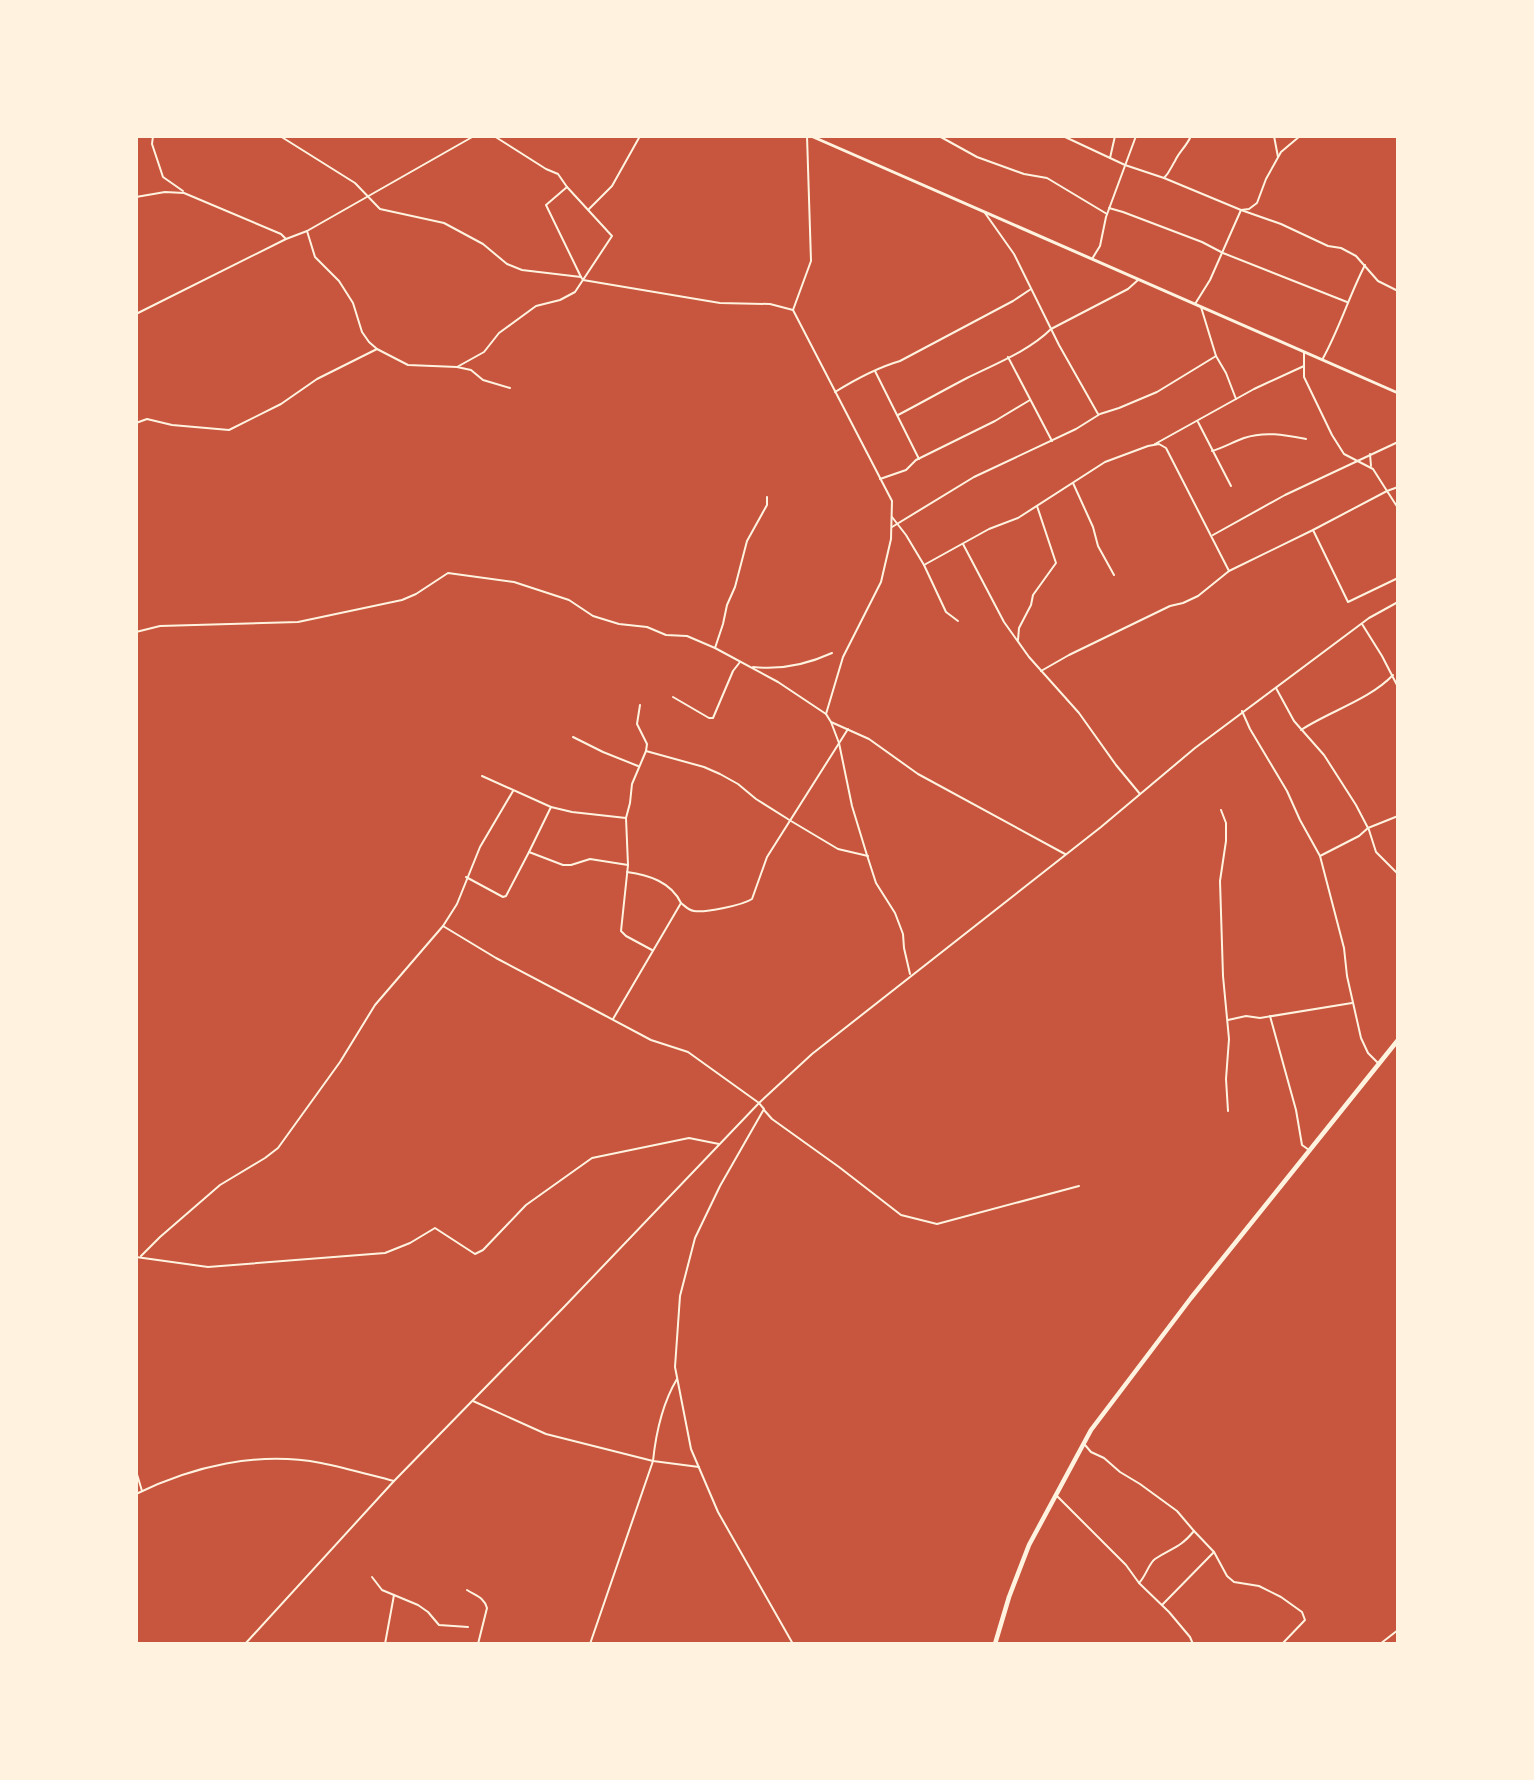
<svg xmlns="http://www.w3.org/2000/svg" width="1534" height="1780" viewBox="0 0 1534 1780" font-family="Karla,sans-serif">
<rect width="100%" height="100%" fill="#c8553d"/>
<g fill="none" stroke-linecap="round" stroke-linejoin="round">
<g stroke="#fff3e0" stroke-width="2">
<polyline points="153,136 152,144 163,177 183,191"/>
<polyline points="280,136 355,183 380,209 444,223 483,244 507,264 522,270 581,277 583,280 720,303 770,304 793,310"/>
<polyline points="807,136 811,261 793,310 892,501 891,539 881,582 843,657 826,714 831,722 869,739 918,774 1065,854"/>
<polyline points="939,136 977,157 1024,174 1047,178 1107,214"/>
<polyline points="1063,136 1125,165 1164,178 1241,210 1281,224 1328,246 1341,248 1356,256 1378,281 1398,291"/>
<polyline points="1274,136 1278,157"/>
<polyline points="1110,158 1115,136"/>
<path d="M1164,178C1170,172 1171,167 1175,161C1179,152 1186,147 1191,136"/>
<polyline points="567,187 546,205 581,277"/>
<polyline points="136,197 165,192 184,193 281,234 286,239"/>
<polyline points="1109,208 1123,212 1202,242 1223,253 1347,302"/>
<polyline points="589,209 612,186 640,136"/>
<polyline points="985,213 1014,254 1059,345 1098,414"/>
<polyline points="307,231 315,257 339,281 353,303 362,332 369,342 377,349 408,365 457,367 471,370 483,380 510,388"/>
<polyline points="1092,259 1100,246 1106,217 1136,136"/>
<polyline points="1195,304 1210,280 1241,210 1249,209 1257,203 1266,179 1281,152 1300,136"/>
<polyline points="1201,307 1216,356 1226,373 1236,399"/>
<polyline points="136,314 286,239 307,231 474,136"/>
<polyline points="1304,352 1304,377 1332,435 1344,454 1373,469 1387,491 1398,487"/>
<polyline points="1008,357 1052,441"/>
<path d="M1322,360C1339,330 1349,296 1365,265"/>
<polyline points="457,367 484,352 499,333 536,306 560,300 575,292 612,236 567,187 558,174 546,169 494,136"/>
<polyline points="875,371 919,459"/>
<path d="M835,392C856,379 876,368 900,361L1013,301L1031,289"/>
<path d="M898,415C921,403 944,390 967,378C995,364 1029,351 1051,329L1128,289L1138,280"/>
<polyline points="1198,422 1231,486"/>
<polyline points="136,423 147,419 172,425 229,430 281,404 317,379 377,349"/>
<polyline points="1155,444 1254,389 1304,366"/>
<path d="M1212,451C1223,448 1233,442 1244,438C1265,431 1285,435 1306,439"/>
<polyline points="1370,454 1371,466"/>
<polyline points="880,479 906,470 916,460 995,421 1030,400"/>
<polyline points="1073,483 1093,527 1098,546 1114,575"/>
<polyline points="1398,508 1387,491 1313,530 1348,602 1398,578"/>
<polyline points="892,517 906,535 924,565 946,612 958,621"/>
<polyline points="892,527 974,477 1076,429 1100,414 1119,408 1157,392 1216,356"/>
<polyline points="1213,535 1285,495 1398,442"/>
<polyline points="963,544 1004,622 1029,657 1079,713 1116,765 1140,794"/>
<polyline points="924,565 989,529 1018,518 1105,462 1148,446 1159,444 1166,448 1229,571"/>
<polyline points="1362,624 1382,656 1398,687"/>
<polyline points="136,632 160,626 298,622 402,600 416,594 448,573 514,582 569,600 593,616 619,624 647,627 666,635 687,636 715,648 778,682 826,714"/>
<polyline points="1018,640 1019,628 1031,605 1033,595 1056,563 1037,506"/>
<polyline points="715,648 723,624 727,605 735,587 747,541 767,505 767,497"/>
<path d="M753,667C780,670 808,664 832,653"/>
<polyline points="1041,671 1069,655 1170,606 1183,603 1198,596 1229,571 1313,530"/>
<polyline points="1276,688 1294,721 1324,755 1356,805 1369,830 1376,852 1398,874"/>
<polyline points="673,697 709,718 713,718 733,671 740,662"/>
<polyline points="1242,711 1250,729 1287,791 1300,820 1320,856 1344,948 1347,976 1361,1038 1368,1053 1378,1063"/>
<polyline points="831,722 839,743 852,806 866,852 876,883 895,913 903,934 904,948 910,974"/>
<path d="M1301,730C1330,711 1369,700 1393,675"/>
<polyline points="573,737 603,752 638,766"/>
<polyline points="646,751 704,767 720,774 738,784 756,799 791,821 838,849 868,856"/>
<polyline points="482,776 551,807 572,812 626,818 630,803 632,784 646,751 647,744 637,724 640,705"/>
<polyline points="1221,810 1226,823 1226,841 1220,881 1223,976 1229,1039 1226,1079 1228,1111"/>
<polyline points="626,818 628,865 621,931 626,936 652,950"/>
<polyline points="529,852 551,807"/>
<polyline points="1320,856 1359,836 1368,828 1398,816"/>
<path d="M627,872C649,875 671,882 681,903"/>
<polyline points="466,877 503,897 506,896 529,852 563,865 571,865 590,859 628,865"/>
<polyline points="1270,1016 1296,1110 1302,1145 1309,1150"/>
<path d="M613,1019L681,903C685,906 688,910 694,911C705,913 743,905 752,899L767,857L848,729"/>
<polyline points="1228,1020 1246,1016 1260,1018 1352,1003"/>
<polyline points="764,1110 772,1119 839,1167 901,1215 937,1224 1079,1186"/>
<polyline points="141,1256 160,1237 220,1185 265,1158 278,1148 340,1062 375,1005 443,926 457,904 480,847 513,791"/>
<polyline points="136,1257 208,1267 385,1253 410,1243 435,1228 475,1254 483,1250 526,1205 592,1158 689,1138 719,1144"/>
<polyline points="473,1401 546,1434 653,1461 699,1467"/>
<path d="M1085,1445L1091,1452L1104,1458L1120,1472L1140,1484L1177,1511L1194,1531C1179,1549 1173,1547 1155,1559C1149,1563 1146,1576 1139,1583"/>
<polyline points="136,1471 142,1491"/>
<path d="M136,1494C193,1466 258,1451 321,1463C346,1468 370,1475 394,1481"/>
<polyline points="1057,1496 1126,1565 1139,1583 1169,1612 1190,1637 1193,1644"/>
<polyline points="1194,1531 1214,1552 1227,1576 1234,1582 1259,1586 1281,1597 1302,1612 1305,1620 1282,1644"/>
<polyline points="372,1577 382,1590 418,1605 428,1612 439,1625 468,1627"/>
<path d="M467,1590C476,1596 484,1597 487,1608L478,1644"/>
<polyline points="1162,1605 1214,1552"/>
<polyline points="245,1644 394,1481 564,1307 759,1103 688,1052 651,1040 604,1015 496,958 443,926"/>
<polyline points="385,1644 394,1595"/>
<path d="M590,1644L653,1461C656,1432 662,1404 677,1379"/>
<polyline points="793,1644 718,1512 691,1449 675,1367 680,1296 695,1238 720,1186 764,1109 759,1103 812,1054 1101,827 1195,748 1369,618 1398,602"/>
<polyline points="1380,1644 1398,1630"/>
</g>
<polyline stroke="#fff3e0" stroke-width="3" points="811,136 1398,393"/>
<polyline stroke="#fff3e0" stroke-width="4.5" points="995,1644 1009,1597 1029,1545 1091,1430 1191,1298 1398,1040"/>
</g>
<rect width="1534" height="1780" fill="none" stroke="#fff3e0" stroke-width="276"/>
</svg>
